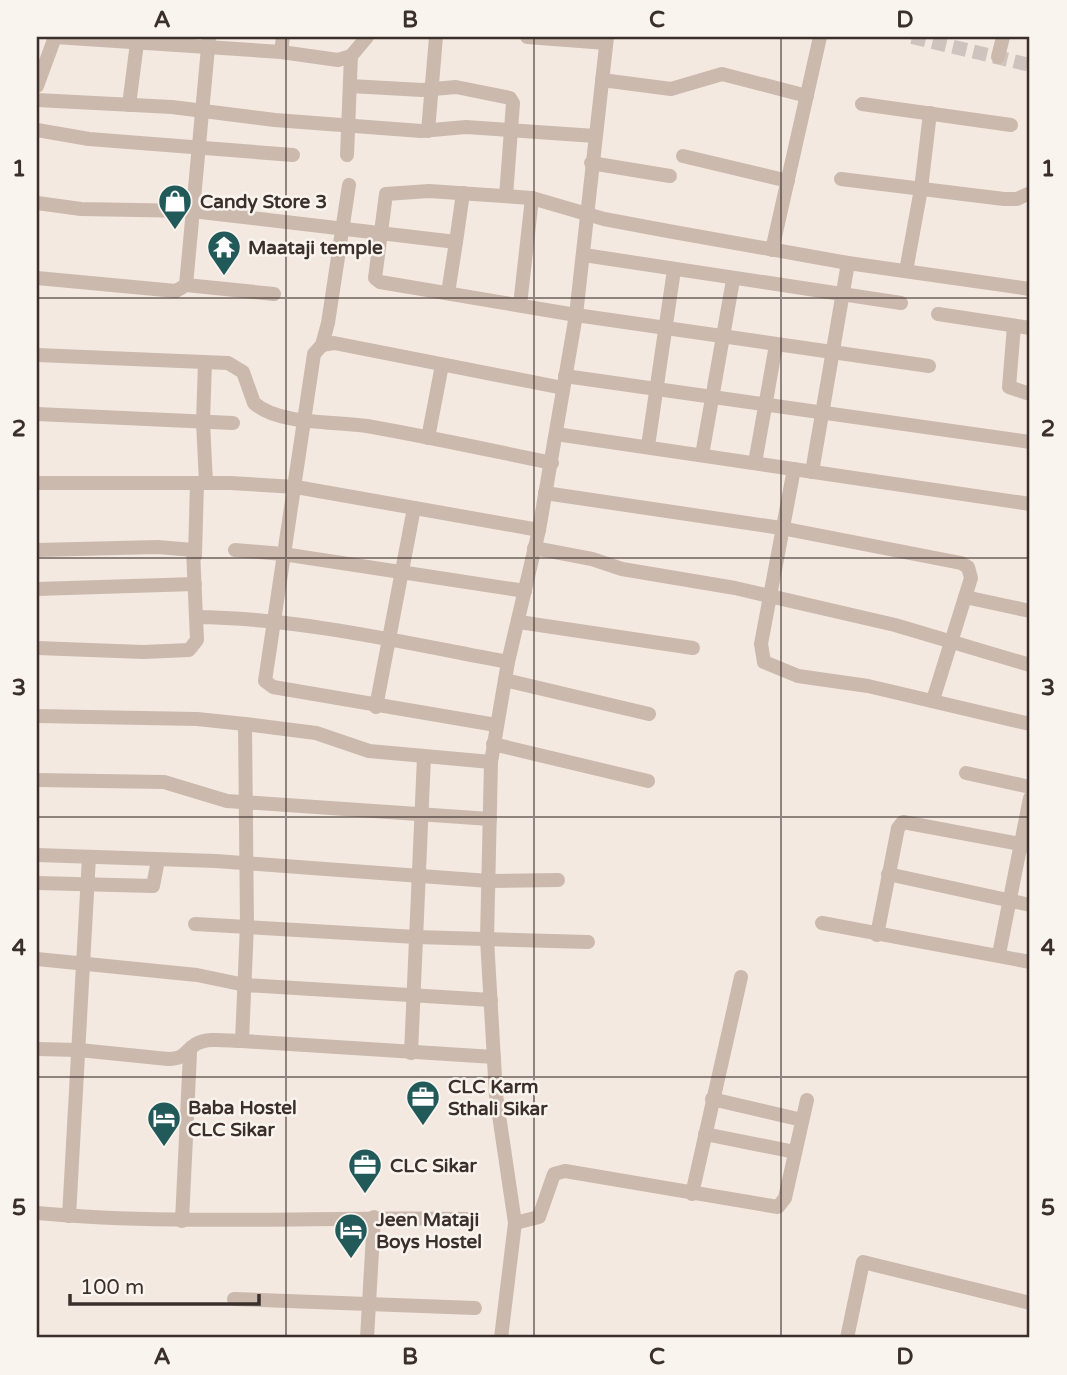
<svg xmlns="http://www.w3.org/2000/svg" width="1067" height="1375" viewBox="0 0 1067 1375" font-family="'Varela Round',sans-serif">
<rect width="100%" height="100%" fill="#f3e9e1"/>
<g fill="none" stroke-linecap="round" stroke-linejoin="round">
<polyline stroke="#cec4bd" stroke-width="14" stroke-dasharray="14 7" stroke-linecap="butt" points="912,37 1030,65"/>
<g stroke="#cbb9ad" stroke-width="14">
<polyline points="55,37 281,52 338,60 351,56 367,37"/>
<polyline points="527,37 606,43"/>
<polyline points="281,52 283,37"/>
<polyline points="998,57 1003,37"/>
<polyline points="602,80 671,89 722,74 807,96"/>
<polyline points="37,86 55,37"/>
<polyline points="350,86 422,90 456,87 510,98 513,103 506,196"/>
<polyline points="37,100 172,107 275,120 421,131 466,127 595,136"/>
<polyline points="862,104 1011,125"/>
<polyline points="129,105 137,43"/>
<polyline points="37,130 89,139 293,155"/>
<polyline points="428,131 436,37"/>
<polyline points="347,155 351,56"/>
<polyline points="683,156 788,181"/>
<polyline points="591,163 670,176"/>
<polyline points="841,179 1004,199 1017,199 1030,193"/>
<polyline points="349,185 328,323 322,345 314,354 265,681 273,687 496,725"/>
<polyline points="37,203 81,209 192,211 456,242 463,193"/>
<polyline points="772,250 820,37"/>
<polyline points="584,255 901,303"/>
<polyline points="906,271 921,189 930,113"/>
<polyline points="37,278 176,291 186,285 274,294"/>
<polyline points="186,285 209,37"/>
<polyline points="448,293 456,242"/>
<polyline points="520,305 532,198"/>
<polyline points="938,314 1030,328"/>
<polyline points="1014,326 1009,387 1030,394"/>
<polyline points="322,345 334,343 563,388"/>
<path d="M37,355L228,363L243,372L254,403C278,425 335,421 367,426C429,437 490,450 552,463"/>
<polyline points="205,362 203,422 206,483"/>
<polyline points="929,366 576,315 380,282 375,278 386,194 429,191 532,198 604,219 668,231 848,263 1030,289"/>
<polyline points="565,376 1030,442"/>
<polyline points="37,414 233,423"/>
<polyline points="556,434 1030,504"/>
<polyline points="428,438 442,365"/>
<polyline points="648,446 674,270"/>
<polyline points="702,455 733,280"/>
<polyline points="755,463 776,345"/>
<polyline points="794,469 761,644 764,662 798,676 868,686 1030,724"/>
<polyline points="812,472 848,263"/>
<polyline points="37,483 230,483 296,487 539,530"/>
<polyline points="545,493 781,528 961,563 968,567 971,578 933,700"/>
<polyline points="534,548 592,559 622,569 735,588 895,625 1030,665"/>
<polyline points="37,550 158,547 193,550 196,617"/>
<polyline points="235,550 283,554 525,591"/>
<polyline points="195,556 197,483"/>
<polyline points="37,589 195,584"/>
<polyline points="965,597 1030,611"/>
<polyline points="519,622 693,648"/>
<path d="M37,648L143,652L189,650L197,640L196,617C299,618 407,643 508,662"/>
<polyline points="505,680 649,714"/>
<polyline points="376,707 414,508"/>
<polyline points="37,716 197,719 245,724 316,733 369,751 491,762"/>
<polyline points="493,744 648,781"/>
<polyline points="966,773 1030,787"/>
<polyline points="37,780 164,782 227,801 490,819"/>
<polyline points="37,855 216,861 489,881 558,880"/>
<polyline points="888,874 1030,905"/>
<polyline points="37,883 153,886 158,860"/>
<polyline points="822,923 1030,962"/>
<polyline points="195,924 416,937 588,942"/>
<polyline points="877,935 898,828 903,822 1030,846"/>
<polyline points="999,954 1030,798"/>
<polyline points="37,959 197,975 245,985 491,1000"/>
<polyline points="242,1041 247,925 245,724"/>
<path d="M37,1049L79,1050L168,1059C187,1058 183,1052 196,1044C208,1037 228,1041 242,1041L494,1057"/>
<polyline points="411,1053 424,757"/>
<polyline points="712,1099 802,1120"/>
<polyline points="705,1134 795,1152"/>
<polyline points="692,1194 741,977"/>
<path d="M37,1213C180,1226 324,1216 468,1219"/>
<polyline points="69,1216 89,857"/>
<polyline points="182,1221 190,1053"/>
<polyline points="515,1223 539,1217 554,1174 565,1171 778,1207 785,1198 807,1100"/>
<polyline points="234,1299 475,1308"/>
<polyline points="367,1338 374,1217"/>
<polyline points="501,1338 515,1223 496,1095 487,939 491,762 508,662 539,530 576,315 607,37"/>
<polyline points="847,1338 863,1262 1030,1303"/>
</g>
</g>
<path fill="none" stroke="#3a2f2b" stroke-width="2" stroke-opacity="0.55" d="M286,37V1338M534,37V1338M781,37V1338M37,298H1030M37,558H1030M37,817H1030M37,1077H1030"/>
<defs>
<g id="shop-pin" transform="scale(1.75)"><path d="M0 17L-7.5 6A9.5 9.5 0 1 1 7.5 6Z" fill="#225a5a" stroke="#faf4ee"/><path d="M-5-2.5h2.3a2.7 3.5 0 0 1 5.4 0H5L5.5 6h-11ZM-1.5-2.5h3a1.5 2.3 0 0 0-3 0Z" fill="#fff"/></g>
<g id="temple-pin" transform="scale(1.75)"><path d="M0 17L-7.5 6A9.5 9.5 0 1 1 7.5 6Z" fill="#225a5a" stroke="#faf4ee"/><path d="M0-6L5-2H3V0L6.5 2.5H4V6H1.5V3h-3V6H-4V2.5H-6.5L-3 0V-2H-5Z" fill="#fff"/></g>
<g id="office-pin" transform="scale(1.75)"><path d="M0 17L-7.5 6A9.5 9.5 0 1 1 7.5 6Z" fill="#225a5a" stroke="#faf4ee"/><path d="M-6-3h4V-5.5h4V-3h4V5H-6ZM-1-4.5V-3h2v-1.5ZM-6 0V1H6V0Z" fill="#fff"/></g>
<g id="hotel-pin" transform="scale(1.75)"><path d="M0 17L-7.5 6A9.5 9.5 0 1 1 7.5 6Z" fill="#225a5a" stroke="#faf4ee"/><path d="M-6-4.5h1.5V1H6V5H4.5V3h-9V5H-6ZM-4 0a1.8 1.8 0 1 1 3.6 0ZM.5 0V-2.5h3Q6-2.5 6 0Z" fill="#fff"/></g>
</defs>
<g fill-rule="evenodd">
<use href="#shop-pin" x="175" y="201"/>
<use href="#temple-pin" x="224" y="247"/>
<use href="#office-pin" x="423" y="1097"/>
<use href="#hotel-pin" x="164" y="1118"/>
<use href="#office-pin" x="365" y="1165"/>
<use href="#hotel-pin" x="351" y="1230"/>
</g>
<g text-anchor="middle" stroke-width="5" stroke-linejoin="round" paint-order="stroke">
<g font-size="19" font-weight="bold" fill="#3a2f2b" stroke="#faf4ee" text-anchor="start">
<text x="200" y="208">Candy Store 3</text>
<text x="248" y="254">Maataji temple</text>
<text x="448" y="1093">CLC Karm<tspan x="448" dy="22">Sthali Sikar</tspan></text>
<text x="188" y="1114">Baba Hostel<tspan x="188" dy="22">CLC Sikar</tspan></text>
<text x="390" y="1172">CLC Sikar</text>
<text x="376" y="1226">Jeen Mataji<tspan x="376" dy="22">Boys Hostel</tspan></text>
</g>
</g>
<rect width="1067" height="1375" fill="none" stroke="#faf4ee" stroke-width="77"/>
<path d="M70 1294v10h189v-10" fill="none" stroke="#3a2f2b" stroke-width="3.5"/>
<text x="80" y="1294" font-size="21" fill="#3a2f2b" stroke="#faf4ee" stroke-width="5" paint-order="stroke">100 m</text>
<rect x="38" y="38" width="990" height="1298" fill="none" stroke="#3a2f2b" stroke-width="2.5"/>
<g font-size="23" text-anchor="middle" font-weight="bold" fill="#3a2f2b">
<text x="162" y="27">A</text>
<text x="410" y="27">B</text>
<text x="657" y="27">C</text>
<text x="905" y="27">D</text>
<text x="19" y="176">1</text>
<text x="1048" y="176">1</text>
<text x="19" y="436">2</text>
<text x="1048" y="436">2</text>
<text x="19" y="695">3</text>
<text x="1048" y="695">3</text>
<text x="19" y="955">4</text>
<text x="1048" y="955">4</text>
<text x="19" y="1215">5</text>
<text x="1048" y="1215">5</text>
<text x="162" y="1364">A</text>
<text x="410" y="1364">B</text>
<text x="657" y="1364">C</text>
<text x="905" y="1364">D</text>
</g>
</svg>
